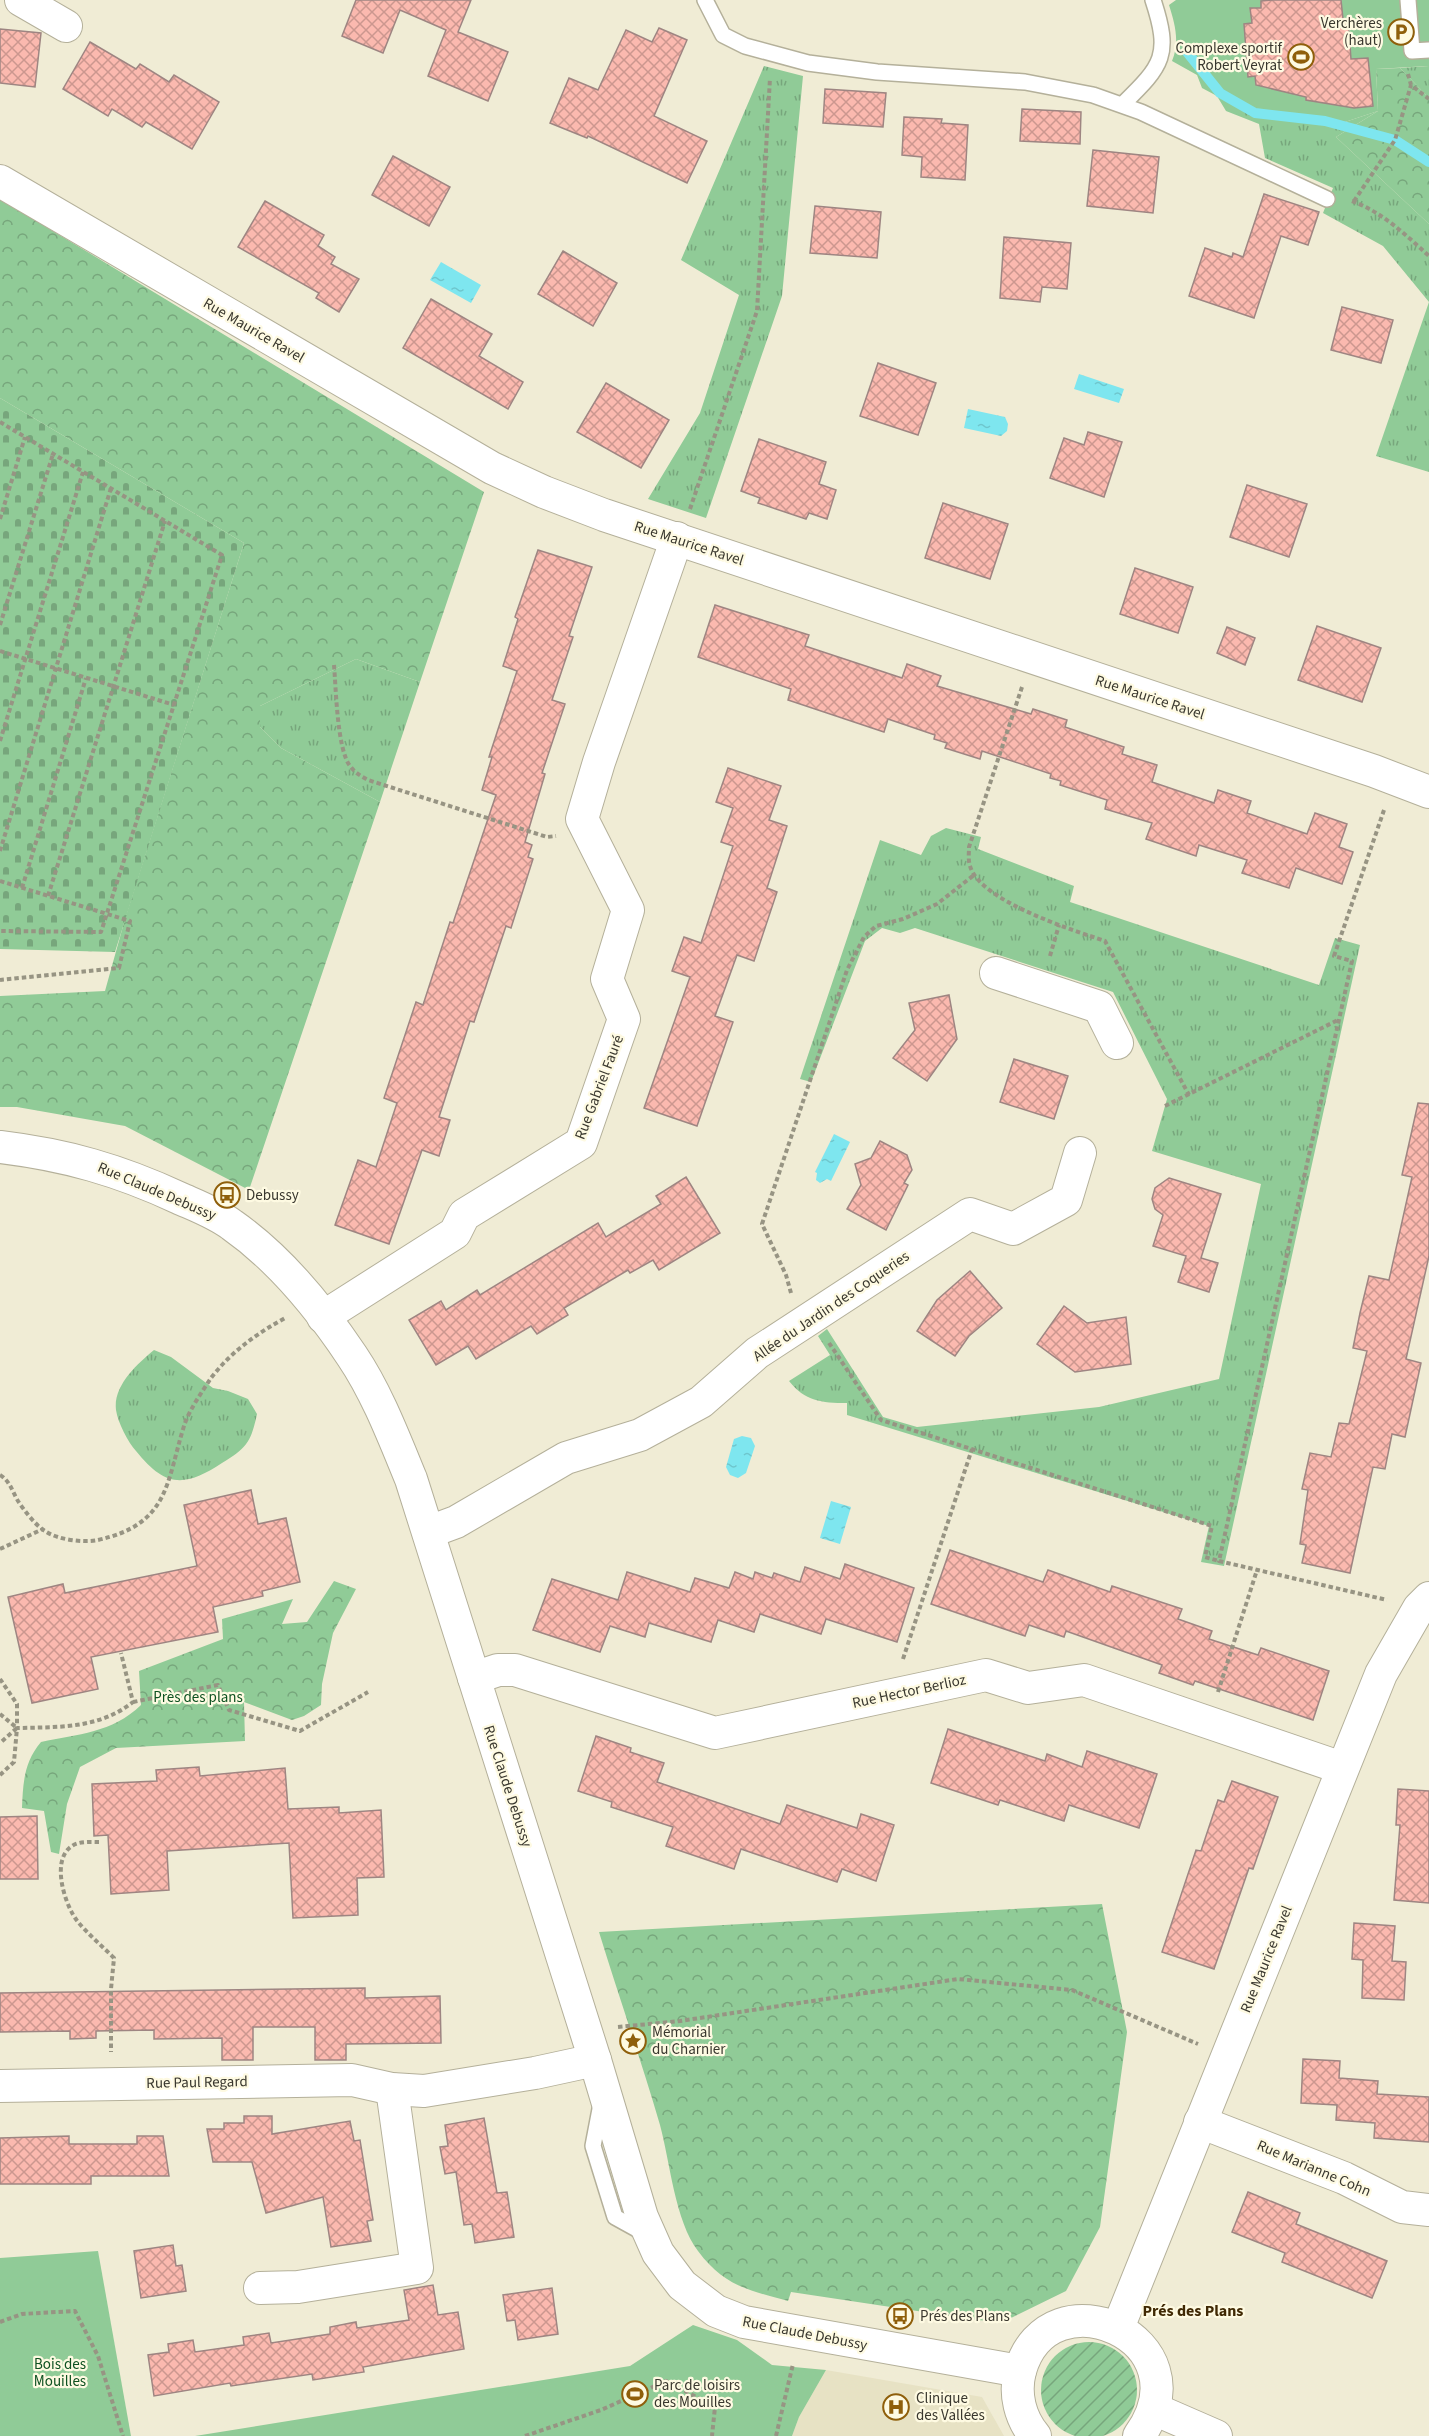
<svg xmlns="http://www.w3.org/2000/svg" width="1429" height="2436" viewBox="0 0 1429 2436" font-family="'Source Sans 3',sans-serif">
<defs>
<pattern id="grass-tufts" width="24" height="20" patternUnits="userSpaceOnUse" patternTransform="scale(1.5)"><rect width="24" height="20" fill="#90cb97"/><path d="M3 7l-1-3M5 7V3M7 7l1-3M15 17l-1-3M17 17v-4M19 17l1-3" fill="none" stroke="#77a67c"/></pattern>
<pattern id="forest-crowns" width="20" height="18" patternUnits="userSpaceOnUse" patternTransform="scale(1.5)"><rect width="20" height="18" fill="#90cb97"/><path d="M2 6a3 3 0 1 1 6 0M12 15a3 3 0 1 1 6 0" fill="none" stroke="#77a67c"/></pattern>
<pattern id="cemetery-stones" width="16" height="16" patternUnits="userSpaceOnUse" patternTransform="scale(1.5)"><rect width="16" height="16" fill="#90cb97"/><path d="M2 7V4a2 2 0 0 1 4 0v3zM10 15v-3a2 2 0 0 1 4 0v3z" fill="#77a67c"/></pattern>
<pattern id="garden-furrows" width="10" height="10" patternUnits="userSpaceOnUse" patternTransform="scale(1.5)"><rect width="10" height="10" fill="#90cb97"/><path d="M-1 1l2-2M0 10L10 0M9 11l2-2" fill="none" stroke="#77a67c"/></pattern>
<pattern id="water-ripples" width="26" height="14" patternUnits="userSpaceOnUse" patternTransform="scale(1.5)"><rect width="26" height="14" fill="#7ee6ef"/><path d="M2 4q2-2 4 0t4 0M15 11q2-2 4 0t4 0" fill="none" stroke="#6ec6cd"/></pattern>
<pattern id="building-cross-hatch" width="8" height="8" patternUnits="userSpaceOnUse" patternTransform="scale(1.5)"><rect width="8" height="8" fill="#fbb9af"/><path d="M0 0l8 8M0 8l8-8" fill="none" stroke="#cc978f"/></pattern>
</defs>
<rect width="100%" height="100%" fill="#f0ecd5"/>
<polygon fill="#e7e2c4" points="826,2370 982,2397 1004,2436 792,2436 799,2417"/>
<g fill="url(#grass-tufts)">
<polygon points="764,66 803,76 782,296 706,518 648,499 700,413 739,295 681,260"/>
<polygon points="1429,66 1429,98 1400,68"/>
<polygon points="1197,75 1345,122 1378,111 1336,137 1429,224 1429,302 1383,246 1323,213 1333,188 1265,158 1259,124 1226,111 1217,96 1202,88"/>
<polygon points="1429,302 1429,472 1376,456"/>
<polygon points="356,659 420,682 380,802 281,748 260,727 260,706"/>
<path d="M946,828L981,837L978,849L1074,886L1070,902L1319,985L1335,938L1360,945L1224,1566L1201,1562L1209,1526L847,1415V1403C821,1403 805,1401 789,1381L830,1355L818,1336L827,1329L883,1417L917,1427L1099,1407L1219,1379L1261,1184L1152,1151L1167,1099L1113,992L915,928L900,933L882,928L865,941L811,1082L800,1079L880,840L921,855L931,836Z"/>
<path d="M154,1350L171,1357L213,1388L228,1391L248,1399L257,1414C251,1442 247,1448 222,1463C184,1488 165,1487 136,1451C128,1442 118,1423 116,1410C113,1386 137,1364 154,1350Z"/>
</g>
<g fill="url(#forest-crowns)">
<polygon points="1400,68 1429,98 1429,224 1336,137 1378,111 1376,69"/>
<polygon points="0,199 484,492 420,682 356,659 260,706 260,727 281,748 380,802 249,1190 125,1126 17,1107 0,1107 0,996 105,991 125,919 244,543 0,398"/>
<path d="M334,1581L356,1589L333,1633L322,1684L321,1705L304,1716L292,1720L244,1702L245,1741L116,1748L80,1767L67,1804L59,1854L51,1852L44,1811L22,1808C23,1783 24,1762 41,1742C78,1734 112,1733 141,1705L139,1671L223,1639L222,1619L293,1599L282,1624L307,1622Z"/>
<path d="M1102,1904L1127,2032L1100,2227L1066,2291L1003,2322L977,2320L791,2292L788,2301C748,2290 724,2286 698,2251C675,2221 670,2162 660,2125C641,2060 619,1997 599,1932Z"/>
</g>
<polygon fill="url(#cemetery-stones)" points="0,398 244,543 115,952 0,949"/>
<circle fill="url(#garden-furrows)" cx="1089" cy="2390" r="48"/>
<g fill="#90cb97">
<path d="M1176,0H1429V66L1376,69L1378,111L1345,122L1249,108L1197,75L1172,61C1180,42 1175,24 1169,5Z"/>
<polygon points="98,2251 131,2436 0,2436 0,2258"/>
<polygon points="693,2325 737,2340 772,2365 826,2370 799,2417 792,2436 195,2436 630,2366"/>
</g>
<g fill="url(#water-ripples)">
<polygon points="441,262 481,285 471,303 430,280"/>
<polygon points="1079,374 1124,389 1119,403 1074,389"/>
<polygon points="968,409 1005,417 1008,424 1007,431 1001,436 964,428"/>
<polygon points="834,1134 850,1142 831,1181 827,1179 820,1183 816,1180 817,1173 815,1172"/>
<polygon points="742,1436 751,1438 755,1446 746,1473 738,1478 730,1475 726,1467 734,1439"/>
<polygon points="831,1501 851,1507 840,1544 820,1538"/>
</g>
<g fill="none" stroke-linecap="round" stroke-linejoin="round">
<polyline stroke="#7ee6ef" stroke-width="10" points="1187,52 1220,93 1255,113 1325,121 1395,140 1429,162"/>
</g>
<g fill="url(#building-cross-hatch)" stroke="#9e8582" stroke-width="1.5">
<polygon points="356,0 471,0 458,32 508,52 488,101 428,76 446,30 400,10 383,53 342,36"/>
<polygon points="1273,0 1341,0 1343,19 1348,19 1351,59 1368,58 1373,106 1354,108 1306,100 1306,97 1256,85 1255,76 1248,77 1244,24 1252,23 1250,8 1261,8 1261,1"/>
<polygon points="659,28 687,40 654,116 707,141 687,183 588,136 587,138 550,123 569,78 598,90 626,30 652,42"/>
<polygon points="0,29 41,33 35,87 0,83"/>
<polygon points="90,42 136,69 140,64 169,82 174,75 219,102 192,149 146,122 142,127 112,109 108,116 63,89"/>
<polygon points="825,89 886,93 883,127 823,123"/>
<polygon points="1022,109 1081,112 1080,144 1020,141"/>
<polygon points="904,117 942,119 941,123 968,125 965,180 921,177 922,157 902,155"/>
<polygon points="1093,150 1159,157 1153,213 1087,206"/>
<polygon points="393,156 450,187 429,226 372,195"/>
<polygon points="1264,194 1319,212 1308,245 1281,236 1254,318 1189,296 1205,248 1232,257 1233,253 1243,257"/>
<polygon points="265,201 324,235 318,246 335,257 331,264 359,279 339,312 316,298 319,293 238,247"/>
<polygon points="815,206 881,212 877,258 810,253"/>
<polygon points="1004,237 1071,243 1067,289 1042,287 1040,302 1000,298"/>
<polygon points="563,251 617,283 593,326 538,294"/>
<polygon points="431,299 492,334 479,356 523,382 508,409 403,348"/>
<polygon points="1342,307 1393,320 1381,363 1331,350"/>
<polygon points="878,363 936,383 918,435 860,416"/>
<polygon points="606,383 669,420 641,468 577,432"/>
<polygon points="1088,432 1122,442 1104,497 1050,478 1064,438 1084,445"/>
<polygon points="759,439 826,462 819,484 836,490 827,519 809,513 806,519 758,503 760,498 741,491"/>
<polygon points="1247,485 1307,504 1289,557 1230,537"/>
<polygon points="943,503 1008,524 990,579 925,558"/>
<polygon points="538,550 592,567 569,636 573,637 552,700 565,704 542,773 545,774 525,842 532,845 528,857 533,859 511,928 506,926 474,1022 470,1021 439,1117 450,1120 439,1156 422,1150 389,1244 335,1225 358,1160 376,1167 397,1103 384,1098 416,1002 423,1005 450,922 453,923 496,795 482,790 492,757 489,757 517,671 503,666 518,619 515,617"/>
<polygon points="1135,568 1193,587 1178,633 1120,614"/>
<polygon points="715,605 809,635 805,646 902,678 907,664 941,676 937,686 1031,714 1033,709 1067,720 1065,727 1124,747 1122,754 1157,765 1152,782 1214,803 1218,790 1251,801 1247,813 1307,834 1315,813 1347,824 1339,847 1353,852 1342,884 1296,868 1289,888 1242,873 1247,860 1199,845 1196,856 1146,839 1152,823 1105,809 1107,800 1060,785 1061,781 1050,778 1051,774 982,751 980,759 945,748 947,743 934,739 935,735 888,719 884,732 788,700 791,689 698,657"/>
<polygon points="1317,626 1381,648 1362,702 1298,680"/>
<polygon points="1227,627 1255,638 1245,665 1217,653"/>
<polygon points="728,768 781,786 769,820 787,826 767,888 777,892 754,961 737,955 715,1016 733,1022 697,1126 644,1108 690,977 672,971 684,937 701,943 733,846 721,842 733,808 716,802"/>
<polygon points="949,995 957,1039 927,1081 893,1058 915,1030 909,1003"/>
<polygon points="1014,1059 1068,1076 1054,1119 1000,1102"/>
<polygon points="1418,1103 1429,1104 1429,1256 1406,1359 1421,1363 1405,1437 1392,1434 1385,1469 1373,1467 1350,1573 1302,1563 1306,1545 1300,1544 1308,1490 1302,1489 1310,1453 1331,1457 1339,1423 1349,1424 1367,1351 1353,1348 1360,1313 1369,1276 1389,1280 1412,1177 1402,1175"/>
<polygon points="880,1141 907,1155 912,1170 904,1183 908,1185 886,1230 847,1209 861,1185 855,1164 871,1158"/>
<polygon points="686,1177 720,1233 659,1270 653,1260 630,1273 628,1270 564,1308 568,1315 537,1334 531,1326 476,1359 468,1346 436,1365 409,1320 441,1301 446,1310 477,1290 480,1295 598,1223 606,1237 661,1204 656,1196"/>
<polygon points="1169,1178 1221,1194 1201,1258 1218,1263 1209,1292 1178,1282 1186,1256 1153,1246 1163,1215 1155,1209 1152,1199 1155,1188"/>
<polygon points="970,1271 1002,1308 969,1336 955,1356 917,1331 937,1300"/>
<polygon points="1064,1306 1087,1323 1126,1317 1131,1364 1075,1372 1037,1344"/>
<polygon points="251,1490 258,1524 286,1518 300,1582 262,1591 263,1596 213,1607 218,1632 91,1657 98,1689 32,1703 8,1597 63,1584 65,1593 197,1566 184,1505"/>
<polygon points="950,1550 1043,1582 1048,1570 1110,1592 1112,1586 1182,1609 1178,1619 1212,1631 1209,1639 1258,1655 1261,1648 1329,1671 1313,1720 1195,1681 1193,1685 1159,1673 1162,1665 1066,1631 1064,1637 1029,1625 1025,1636 931,1604"/>
<polygon points="845,1564 914,1588 897,1642 826,1619 821,1634 760,1614 754,1632 718,1620 711,1642 649,1623 645,1637 610,1626 600,1652 533,1630 552,1579 618,1600 627,1572 690,1592 695,1578 729,1588 735,1572 753,1579 755,1572 772,1578 774,1573 800,1582 805,1567 840,1579"/>
<polygon points="948,1729 1045,1761 1047,1754 1082,1767 1087,1751 1157,1774 1139,1828 1069,1805 1064,1821 1000,1800 998,1805 931,1783"/>
<polygon points="596,1736 631,1748 630,1752 664,1763 657,1782 780,1824 787,1805 857,1828 861,1814 894,1825 876,1881 842,1869 837,1882 741,1849 734,1869 666,1846 673,1827 611,1807 612,1802 578,1791"/>
<polygon points="199,1767 200,1776 285,1768 288,1809 339,1807 339,1813 381,1810 384,1877 357,1878 358,1915 293,1918 289,1843 167,1851 169,1890 111,1894 108,1835 94,1836 92,1784 157,1781 156,1770"/>
<polygon points="1232,1781 1278,1797 1253,1869 1249,1868 1214,1969 1162,1952 1196,1850 1201,1851 1218,1800 1224,1802"/>
<polygon points="1398,1789 1429,1791 1429,1903 1394,1900 1400,1825 1396,1825"/>
<polygon points="37,1816 38,1879 0,1879 0,1817"/>
<polygon points="1354,1923 1395,1926 1392,1961 1406,1962 1404,2000 1362,1998 1363,1960 1352,1959"/>
<polygon points="365,1988 365,1998 440,1996 441,2043 346,2044 346,2060 315,2060 315,2027 253,2027 253,2060 222,2060 222,2038 154,2039 154,2030 96,2031 96,2038 70,2039 70,2031 0,2032 0,1993"/>
<polygon points="1303,2059 1340,2061 1339,2078 1378,2081 1377,2094 1429,2097 1429,2142 1374,2138 1375,2123 1336,2120 1337,2105 1301,2103"/>
<polygon points="244,2116 272,2116 272,2134 350,2121 354,2141 360,2140 373,2220 367,2221 371,2241 331,2247 323,2197 266,2213 252,2162 213,2162 207,2129 224,2129 224,2123 244,2123"/>
<polygon points="484,2118 497,2193 507,2192 514,2237 475,2243 472,2224 464,2225 456,2172 445,2174 440,2147 448,2146 445,2125"/>
<polygon points="69,2136 69,2144 137,2144 137,2136 163,2136 169,2176 91,2176 91,2184 0,2184 0,2138"/>
<polygon points="1248,2192 1300,2213 1296,2224 1387,2261 1372,2298 1282,2262 1285,2253 1232,2232"/>
<polygon points="173,2245 176,2266 182,2265 186,2291 141,2298 134,2251"/>
<polygon points="433,2285 438,2315 458,2312 464,2349 363,2367 364,2372 313,2380 312,2374 231,2386 230,2383 154,2396 148,2355 169,2352 168,2344 193,2340 195,2352 244,2345 243,2337 269,2333 271,2343 330,2334 330,2327 356,2322 357,2328 409,2320 404,2290"/>
<polygon points="552,2288 558,2334 518,2340 515,2320 507,2321 503,2295"/>
</g>
<g fill="none" stroke-linecap="round" stroke-linejoin="round">
<g stroke="#b4b09a" stroke-width="18">
<g id="lane">
<polyline points="705,0 723,35 745,46 808,63 877,72 1025,82 1093,95 1141,112 1327,199"/>
<polyline points="1408,0 1412,51 1429,50"/>
<path d="M1123,104C1163,65 1171,55 1153,0"/>
<polyline points="601,2104 593,2146 615,2217 644,2233"/>
</g>
</g>
<g stroke="#b4b09a" stroke-width="34">
<g id="street">
<polyline points="21,0 66,26"/>
<polyline points="0,181 492,468 544,492 604,515 1374,771 1429,792"/>
<polyline points="996,973 1099,1007 1117,1043"/>
<path d="M0,1147C66,1155 119,1170 179,1198C197,1206 216,1213 232,1225C279,1258 320,1308 352,1356C377,1393 394,1438 411,1479L595,2060L642,2217L658,2253L682,2285L716,2311L744,2322L1020,2371"/>
<polyline points="323,1317 455,1233 464,1215 581,1143 624,1019 607,979 628,910 582,819 599,762 677,538"/>
<polyline points="429,1532 456,1522 566,1458 640,1435 701,1402 757,1353 970,1214 1013,1229 1066,1200 1080,1153"/>
<polyline points="474,1678 498,1670 515,1670 715,1733 986,1675 1028,1688 1084,1680 1342,1768"/>
<polyline points="0,2086 352,2080 392,2089 424,2091 535,2073 595,2060"/>
<polyline points="1200,2122 1344,2178 1402,2207 1429,2210"/>
<polyline points="260,2288 298,2287 417,2268 392,2089"/>
<polyline points="1118,2328 1381,1674 1419,1608 1429,1598"/>
<polyline points="1154,2409 1216,2436"/>
<path d="M1035,2436C1020,2418 1014,2394 1020,2371C1049,2269 1209,2339 1139,2436"/>
</g>
</g>
<g stroke="#979483" stroke-width="4" stroke-dasharray="4.5 3" stroke-linecap="butt">
<polyline points="1408,74 1411,85 1429,99"/>
<path d="M1352,201C1382,212 1406,235 1429,256"/>
<polyline points="1354,201 1395,140 1411,85"/>
<polyline points="0,422 222,555 101,932 0,931"/>
<polyline points="690,509 757,311 770,78"/>
<polyline points="0,519 25,437"/>
<polyline points="0,625 53,454"/>
<polyline points="0,651 174,705"/>
<path d="M334,665C336,688 337,749 350,766C355,773 361,776 368,780L547,837L556,836"/>
<path d="M1022,687L969,847C969,853 968,860 970,866C980,901 1072,930 1105,941L1189,1095"/>
<polyline points="0,741 83,472"/>
<polyline points="1384,810 1334,956 1352,961 1219,1561 1387,1600"/>
<polyline points="0,851 111,488"/>
<polyline points="0,881 130,921 119,968 0,980"/>
<polyline points="22,888 86,678"/>
<polyline points="48,896 165,521"/>
<polyline points="1050,956 1059,925"/>
<polyline points="1165,1106 1338,1020"/>
<polyline points="791,1293 786,1275 762,1224 847,970 864,937 876,926 903,919 937,904 974,875"/>
<polyline points="829,1343 881,1420 1212,1526 1205,1557 1219,1561"/>
<path d="M0,1475C10,1481 12,1491 18,1501C24,1510 35,1525 45,1531C58,1540 84,1543 98,1540C169,1524 166,1484 184,1426C189,1410 202,1392 211,1378C231,1352 256,1334 285,1318"/>
<polyline points="0,1549 43,1529"/>
<polyline points="903,1659 972,1449"/>
<path d="M0,1679L17,1704V1728C58,1727 99,1729 133,1702L121,1653"/>
<polyline points="1218,1692 1257,1570"/>
<polyline points="133,1702 218,1685 229,1710 300,1731 368,1692"/>
<polyline points="0,1714 17,1728 0,1743"/>
<polyline points="0,1775 14,1762 17,1728"/>
<path d="M99,1842C91,1842 79,1841 72,1846C50,1860 65,1906 78,1922C89,1935 102,1946 114,1958L111,1989V2052"/>
<polyline points="618,2027 680,2021 958,1979 1072,1990 1198,2044"/>
<polyline points="0,2322 22,2314 75,2311 98,2356 123,2436"/>
<polyline points="525,2436 601,2410 666,2381 715,2407 712,2436"/>
<polyline points="776,2436 793,2364"/>
</g>
<use href="#lane" stroke="#fff" stroke-width="15"/>
<use href="#street" stroke="#fff" stroke-width="32"/>
</g>
<defs>
<g id="parking-ring" transform="scale(1.35)"><circle r="9.5" fill="#fefae2" stroke="#8f5f0b" stroke-width="1.5"/><path d="M-3.5-5.5H1a3.5 3.5 0 0 1 0 7H-1V5.5H-3.5ZM-1-3.4V-.6H.8a1.4 1.4 0 0 0 0-2.8Z" fill="#8f5f0b"/></g>
<g id="stadium-ring" transform="scale(1.35)"><circle r="9.5" fill="#fefae2" stroke="#8f5f0b" stroke-width="1.5"/><path d="M0-5a6.5 5 0 1 0 0 10a6.5 5 0 1 0 0-10ZM-3.5-1.8h7v3.6h-7Z" fill="#8f5f0b"/></g>
<g id="bus-ring" transform="scale(1.35)"><circle r="9.5" fill="#fefae2" stroke="#8f5f0b" stroke-width="1.5"/><path d="M-5-6H5V4H4V6H2V4H-2V6H-4V4H-5ZM-3.5-4V0h7V-4ZM-3.5 1.2v1.5H-2V1.2ZM2 1.2v1.5H3.5V1.2Z" fill="#8f5f0b"/></g>
<g id="sight-ring" transform="scale(1.35)"><circle r="9.5" fill="#fefae2" stroke="#8f5f0b" stroke-width="1.5"/><path d="M0-6L1.8-2.2L6-1.7L2.9 1.2L3.7 5.4L0 3.3L-3.7 5.4L-2.9 1.2L-6-1.7L-1.8-2.2Z" fill="#8f5f0b"/></g>
<g id="hospital-ring" transform="scale(1.35)"><circle r="9.5" fill="#fefae2" stroke="#8f5f0b" stroke-width="1.5"/><path d="M-5-5h3v3.5h4V-5h3V5h-3V1.5h-4V5h-3Z" fill="#8f5f0b"/></g>
</defs>
<g fill-rule="evenodd">
<use href="#parking-ring" x="1401" y="32"/>
<use href="#stadium-ring" x="1301" y="57"/>
<use href="#bus-ring" x="227" y="1195"/>
<use href="#sight-ring" x="633" y="2041"/>
<use href="#bus-ring" x="900" y="2316"/>
<use href="#stadium-ring" x="635" y="2394"/>
<use href="#hospital-ring" x="896" y="2407"/>
</g>
<g text-anchor="middle" stroke-width="4.5" stroke-linejoin="round" paint-order="stroke">
<g font-size="15" fill="#39372e" stroke="#fefae2" text-anchor="start">
<text x="1382" y="28" text-anchor="end">Verchères<tspan x="1382" dy="17">(haut)</tspan></text>
<text x="1282" y="53" text-anchor="end">Complexe sportif<tspan x="1282" dy="17">Robert Veyrat</tspan></text>
<text x="246" y="1200">Debussy</text>
<text x="652" y="2037">Mémorial<tspan x="652" dy="17">du Charnier</tspan></text>
<text x="920" y="2321">Prés des Plans</text>
<text x="654" y="2390">Parc de loisirs<tspan x="654" dy="17">des Mouilles</tspan></text>
<text x="916" y="2403">Clinique<tspan x="916" dy="17">des Vallées</tspan></text>
</g>
<g font-size="15" fill="#39372e" stroke="#fefae2">
<text transform="translate(254 330) rotate(30)" y="5">Rue Maurice Ravel</text>
<text transform="translate(689 543) rotate(18)" y="5">Rue Maurice Ravel</text>
<text transform="translate(1150 697) rotate(18)" y="5">Rue Maurice Ravel</text>
<text transform="translate(599 1087) rotate(-69)" y="5">Rue Gabriel Fauré</text>
<text transform="translate(157 1191) rotate(23)" y="5">Rue Claude Debussy</text>
<text transform="translate(831 1306) rotate(-34)" y="5">Allée du Jardin des Coqueries</text>
<text transform="translate(909 1691) rotate(-12)" y="5">Rue Hector Berlioz</text>
<text transform="translate(508 1786) rotate(72)" y="5">Rue Claude Debussy</text>
<text transform="translate(1266 1959) rotate(-68)" y="5">Rue Maurice Ravel</text>
<text transform="translate(197 2082) rotate(-1)" y="5">Rue Paul Regard</text>
<text transform="translate(1314 2168) rotate(23)" y="5">Rue Marianne Cohn</text>
<text transform="translate(805 2333) rotate(11)" y="5">Rue Claude Debussy</text>
</g>
<g font-size="15" fill="#0d5120" stroke="#fefae2">
<text x="198" y="1702">Près des plans</text>
<text x="60" y="2369">Bois des<tspan x="60" dy="17">Mouilles</tspan></text>
</g>
<g font-size="16" font-weight="bold" fill="#402904" stroke="#fefae2">
<text x="1193" y="2316">Prés des Plans</text>
</g>
</g>
</svg>
